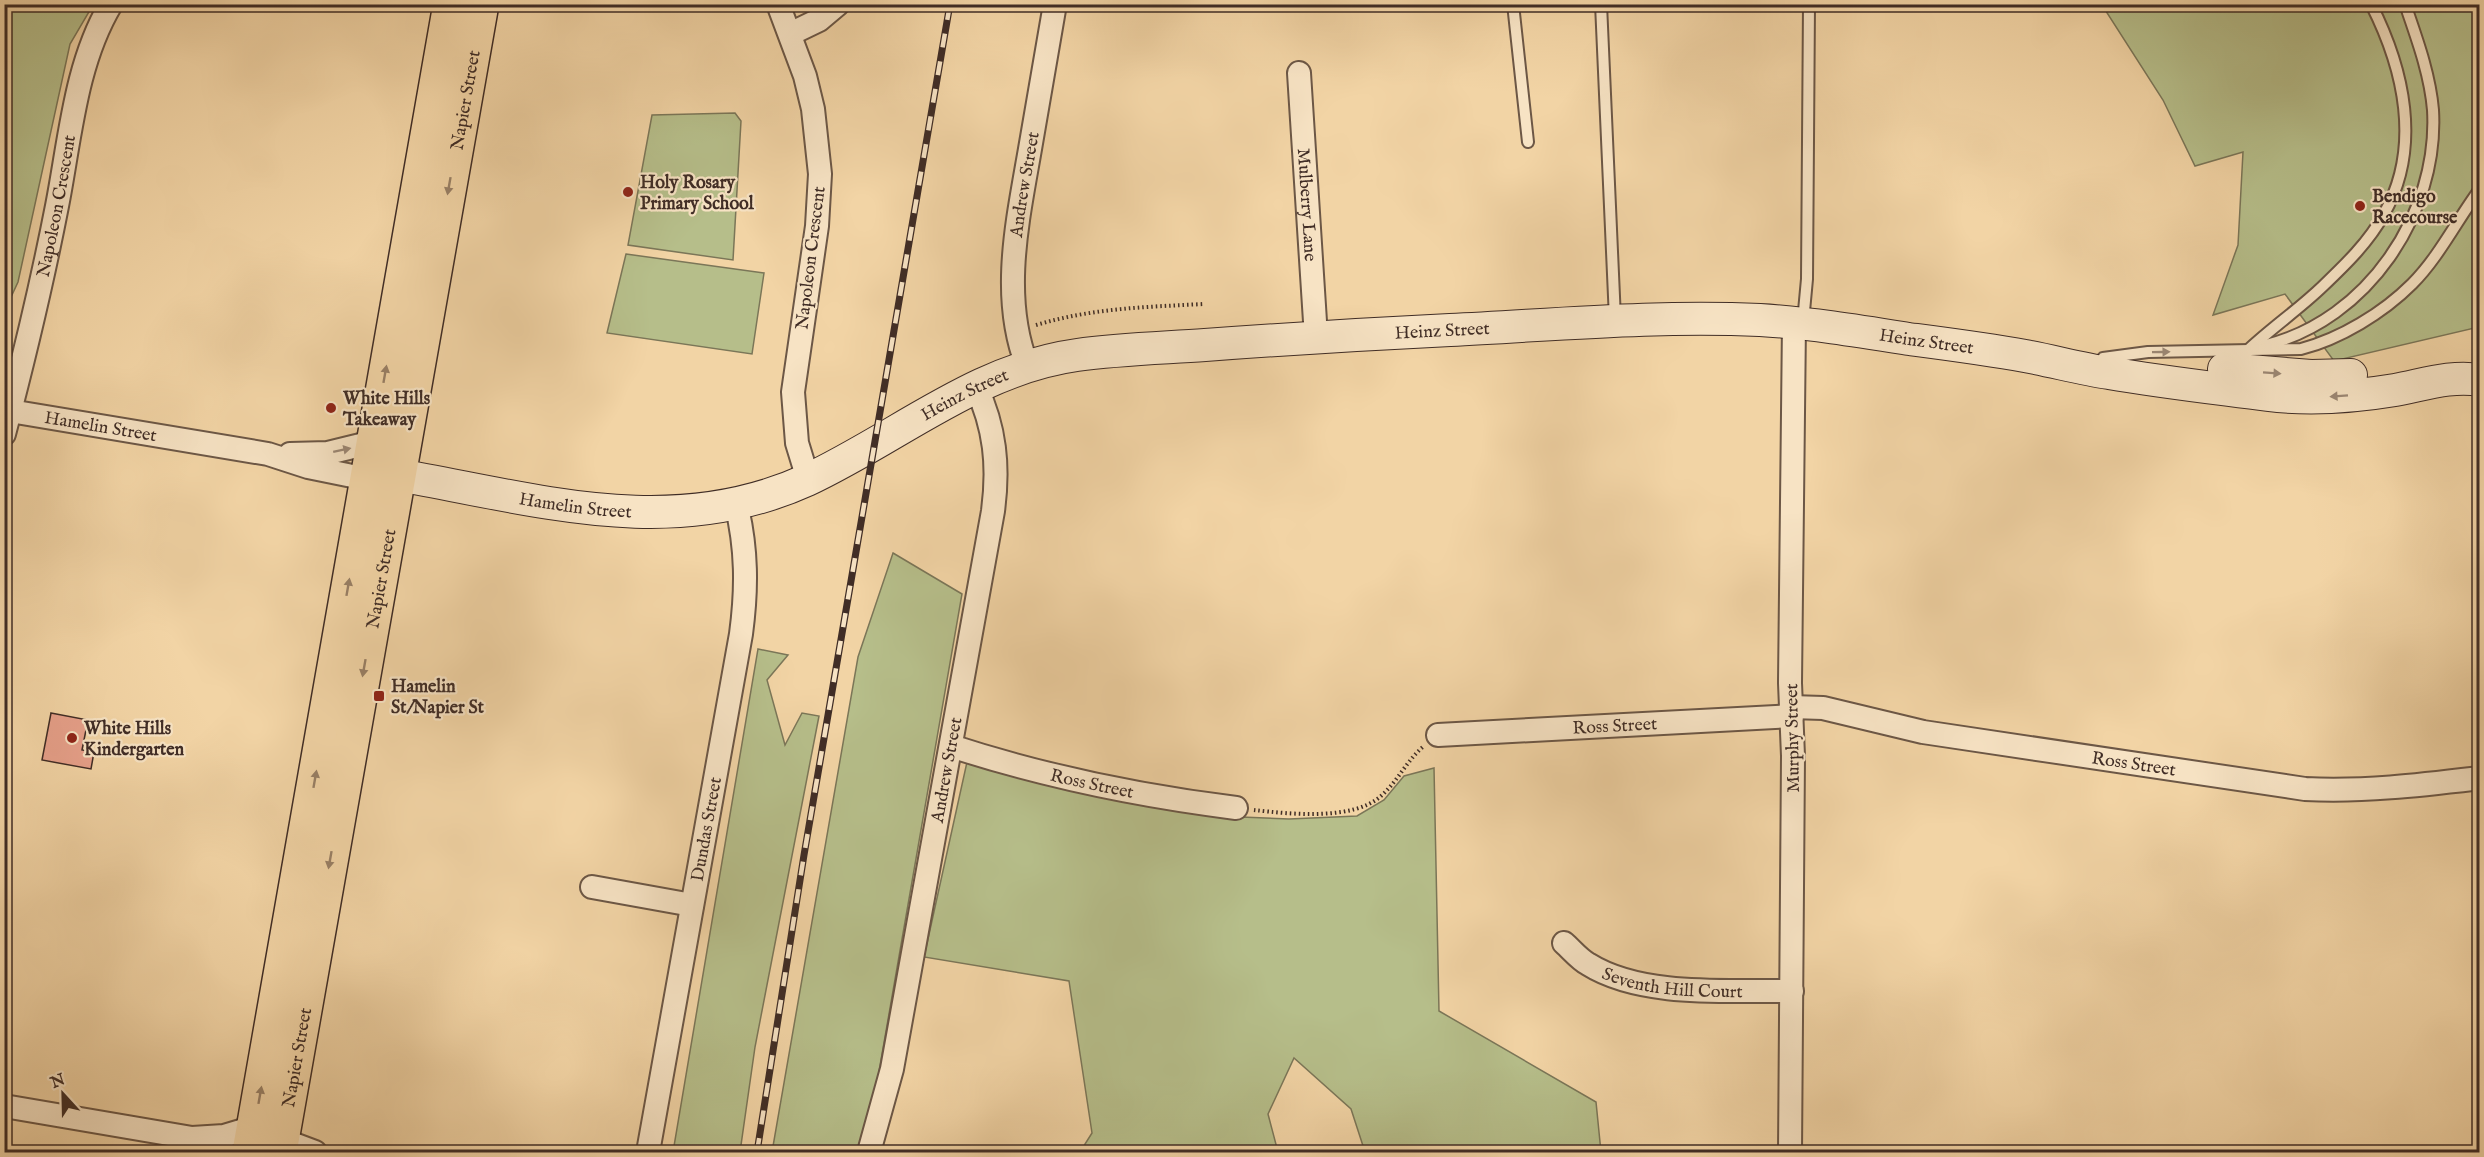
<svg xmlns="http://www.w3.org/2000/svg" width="2484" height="1157" viewBox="0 0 2484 1157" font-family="'IM FELL English',serif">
<rect width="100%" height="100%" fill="#f2d4a5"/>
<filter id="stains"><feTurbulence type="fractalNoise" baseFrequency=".00333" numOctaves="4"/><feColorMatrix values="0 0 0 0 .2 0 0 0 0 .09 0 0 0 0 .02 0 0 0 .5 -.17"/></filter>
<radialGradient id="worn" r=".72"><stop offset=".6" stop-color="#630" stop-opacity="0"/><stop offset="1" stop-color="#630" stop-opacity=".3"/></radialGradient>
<g fill="#b6be8a" stroke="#7b7658" stroke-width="1.5">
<polygon points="5,4 93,5 70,44 18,282 5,310"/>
<polygon points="2102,5 2479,5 2479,327 2334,361 2285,294 2213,315 2238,245 2243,152 2195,166 2163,100"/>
<polygon points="735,113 741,121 733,260 628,245 652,115"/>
<polygon points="626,254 764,273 752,354 607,333"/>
<polygon points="893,553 962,594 877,1083 857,1152 772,1152 858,657"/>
<polygon points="758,649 788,655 767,680 785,745 802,713 819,716 755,1047 740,1152 673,1152"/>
<polygon points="967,762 1216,816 1289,819 1357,816 1384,800 1404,776 1434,768 1439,1011 1596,1102 1601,1152 1365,1152 1351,1109 1294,1058 1268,1114 1278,1152 1080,1152 1092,1133 1069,981 924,957"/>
</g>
<polygon fill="#e7a18b" stroke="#402d26" stroke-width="1.5" points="51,713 88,720 82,750 94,752 91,769 42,760"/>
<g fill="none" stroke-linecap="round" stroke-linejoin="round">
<g stroke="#6c5746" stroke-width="14">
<g id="lane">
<polyline points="1513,4 1528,142"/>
<polyline points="1601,4 1615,319"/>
<polyline points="1803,322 1807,279 1809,4"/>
<path d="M2266,345C2367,320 2439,214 2433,110C2430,74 2417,39 2405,4"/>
<path d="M2246,352C2270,329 2298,310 2322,287C2345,265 2369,242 2384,214C2422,147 2404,69 2371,4"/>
<path d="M2103,358L2148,352L2301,349C2340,339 2383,313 2412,284C2439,257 2457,220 2480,189"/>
</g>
</g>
<g stroke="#6c5746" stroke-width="26">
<g id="street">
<polyline points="778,4 805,76 813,109 820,174 817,226 793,392 797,443 808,479"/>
<polyline points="790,34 819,20 838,4"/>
<path id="s1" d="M1299,73L1316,337"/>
<path id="s2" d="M1027,365C1000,296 1018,219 1030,149C1038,101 1047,53 1055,4"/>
<path id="s3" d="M4,410L268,454L308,467L367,479"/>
<path id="s4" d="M4,434C24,358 42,283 57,206C70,140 75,64 111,4"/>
<polyline points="290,454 328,453 373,442"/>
<path id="s5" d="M1791,707L1823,708L1923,732L2305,789C2364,792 2421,785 2480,778"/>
<path id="s6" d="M1438,735L1792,716"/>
<path id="s7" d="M951,746C1043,776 1140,796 1236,808"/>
<polyline points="592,887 692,905"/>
<path id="s8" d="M1564,943C1572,950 1579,959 1588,964C1642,998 1730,990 1792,991"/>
<polyline points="4,1106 192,1138 224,1136 254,1127"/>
<polyline points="283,1140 315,1152"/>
<path id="s9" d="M648,1152L741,634C747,589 747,548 736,504"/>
<path id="s10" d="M869,1152L892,1069L993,511C999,466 995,427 976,387"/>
<polyline points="1790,1152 1793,756 1790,683 1794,323"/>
</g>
</g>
<g stroke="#402d26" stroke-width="34">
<g id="secondary">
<polyline points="2224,369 2311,376 2351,375"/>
<path id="s11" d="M398,475C536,499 671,542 807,480C897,438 976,369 1077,355C1119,349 1162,348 1205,345C1287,339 1368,334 1450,330C1553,325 1657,315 1760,320C1810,323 1859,331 1909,339C1947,344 1986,349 2025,356C2053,361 2081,369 2109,373C2161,382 2215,388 2268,395C2310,400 2353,397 2395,390C2423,385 2451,375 2480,380"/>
</g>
</g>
<g stroke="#402d26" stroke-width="36">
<g id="highway">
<polyline points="249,1152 450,4"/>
<path id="s12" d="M280,1152L482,4"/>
</g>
</g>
<g stroke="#402d26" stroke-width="4" stroke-dasharray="1.5 3" stroke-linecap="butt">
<polyline points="4,15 10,4"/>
<path d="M1036,325C1093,308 1145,307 1204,304"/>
<path d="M1254,810C1290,814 1353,821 1381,796C1398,781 1407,760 1424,746"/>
</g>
<use href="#lane" stroke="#f7e3c4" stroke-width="10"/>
<use href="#street" stroke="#f7e3c4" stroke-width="22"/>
<use href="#secondary" stroke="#f7e3c4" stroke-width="32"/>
<use href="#highway" stroke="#f2d4a5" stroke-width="33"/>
<g stroke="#402d26" stroke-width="7">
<polyline id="rail" points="757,1152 804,855 950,4"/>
</g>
<use href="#rail" stroke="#f7e3c4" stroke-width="4.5" stroke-dasharray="14" stroke-linecap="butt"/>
</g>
<defs><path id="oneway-solid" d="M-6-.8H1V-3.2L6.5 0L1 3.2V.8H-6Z" transform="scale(1.5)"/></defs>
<g fill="#998066">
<use href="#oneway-solid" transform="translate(449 186) rotate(100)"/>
<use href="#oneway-solid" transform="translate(385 374) rotate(-80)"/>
<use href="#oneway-solid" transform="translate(348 587) rotate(-80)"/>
<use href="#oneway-solid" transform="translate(364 668) rotate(100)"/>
<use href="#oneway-solid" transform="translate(315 779) rotate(-80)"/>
<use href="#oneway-solid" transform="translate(330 860) rotate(100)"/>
<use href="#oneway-solid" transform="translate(260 1095) rotate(-80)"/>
</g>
<g fill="#9c8875">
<use href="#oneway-solid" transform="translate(2161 352) rotate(-1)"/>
<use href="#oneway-solid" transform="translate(2272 373) rotate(4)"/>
<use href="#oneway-solid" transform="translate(2339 396) rotate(176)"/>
<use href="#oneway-solid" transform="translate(342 450) rotate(-12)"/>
</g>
<g fill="#8f2418" stroke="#f7e3c4" stroke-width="2">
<circle cx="628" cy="192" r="6"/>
<circle cx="2360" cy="206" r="6"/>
<circle cx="331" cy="408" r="6"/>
<rect x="373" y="690" width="12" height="12" rx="3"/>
<circle cx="72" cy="738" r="6"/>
</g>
<g text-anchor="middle" stroke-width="4.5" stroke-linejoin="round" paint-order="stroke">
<g font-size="18" fill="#402d26" stroke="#f7e3c4">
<text dy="6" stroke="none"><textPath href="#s12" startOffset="1068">Napier Street</textPath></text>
<text dy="6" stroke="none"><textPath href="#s2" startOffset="183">Andrew Street</textPath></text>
<text dy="6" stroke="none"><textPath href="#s1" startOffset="132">Mulberry Lane</textPath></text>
<text dy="6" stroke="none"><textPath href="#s4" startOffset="234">Napoleon Crescent</textPath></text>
<text transform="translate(810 258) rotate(-83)" y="6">Napoleon Crescent</text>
<text dy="6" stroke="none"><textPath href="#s11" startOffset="1082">Heinz Street</textPath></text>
<text dy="6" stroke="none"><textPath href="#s11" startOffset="1568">Heinz Street</textPath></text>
<text dy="6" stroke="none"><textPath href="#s11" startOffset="596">Heinz Street</textPath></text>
<text dy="6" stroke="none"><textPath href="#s3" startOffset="98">Hamelin Street</textPath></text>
<text dy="6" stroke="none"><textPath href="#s11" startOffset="180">Hamelin Street</textPath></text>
<text dy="6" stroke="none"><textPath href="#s12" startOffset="582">Napier Street</textPath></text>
<text dy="6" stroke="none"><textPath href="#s6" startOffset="177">Ross Street</textPath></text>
<text transform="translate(1792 738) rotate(-91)" y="6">Murphy Street</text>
<text dy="6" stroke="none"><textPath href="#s5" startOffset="348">Ross Street</textPath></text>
<text dy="6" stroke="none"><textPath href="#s10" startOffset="390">Andrew Street</textPath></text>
<text dy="6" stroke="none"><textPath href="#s7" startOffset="146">Ross Street</textPath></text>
<text dy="6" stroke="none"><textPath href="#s9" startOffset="328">Dundas Street</textPath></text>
<text dy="6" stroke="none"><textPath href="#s8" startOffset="120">Seventh Hill Court</textPath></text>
<text dy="6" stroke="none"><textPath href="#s12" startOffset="96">Napier Street</textPath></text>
</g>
<g font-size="18" font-weight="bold" fill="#402d26" stroke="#f7e3c4" text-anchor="start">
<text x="640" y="188">Holy Rosary<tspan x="640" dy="21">Primary School</tspan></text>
<text x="2372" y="202">Bendigo<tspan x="2372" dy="21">Racecourse</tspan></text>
<text x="343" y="404">White Hills<tspan x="343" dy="21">Takeaway</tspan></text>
<text x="391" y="692">Hamelin<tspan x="391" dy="21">St/Napier St</tspan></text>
<text x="84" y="734">White Hills<tspan x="84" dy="21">Kindergarten</tspan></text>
</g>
</g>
<rect width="2484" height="1157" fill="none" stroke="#f2d4a5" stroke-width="24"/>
<rect x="6" y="6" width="2472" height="1145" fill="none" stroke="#402d26" stroke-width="3"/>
<rect x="12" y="12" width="2460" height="1133" fill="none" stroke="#402d26" stroke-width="1.5"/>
<g transform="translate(63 1094) rotate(338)" stroke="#f7e3c4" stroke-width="4.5" paint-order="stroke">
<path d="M0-4.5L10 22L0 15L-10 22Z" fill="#402d26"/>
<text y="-9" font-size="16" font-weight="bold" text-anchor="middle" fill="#402d26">N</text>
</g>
<rect width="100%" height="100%" filter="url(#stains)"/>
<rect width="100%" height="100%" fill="url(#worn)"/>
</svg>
